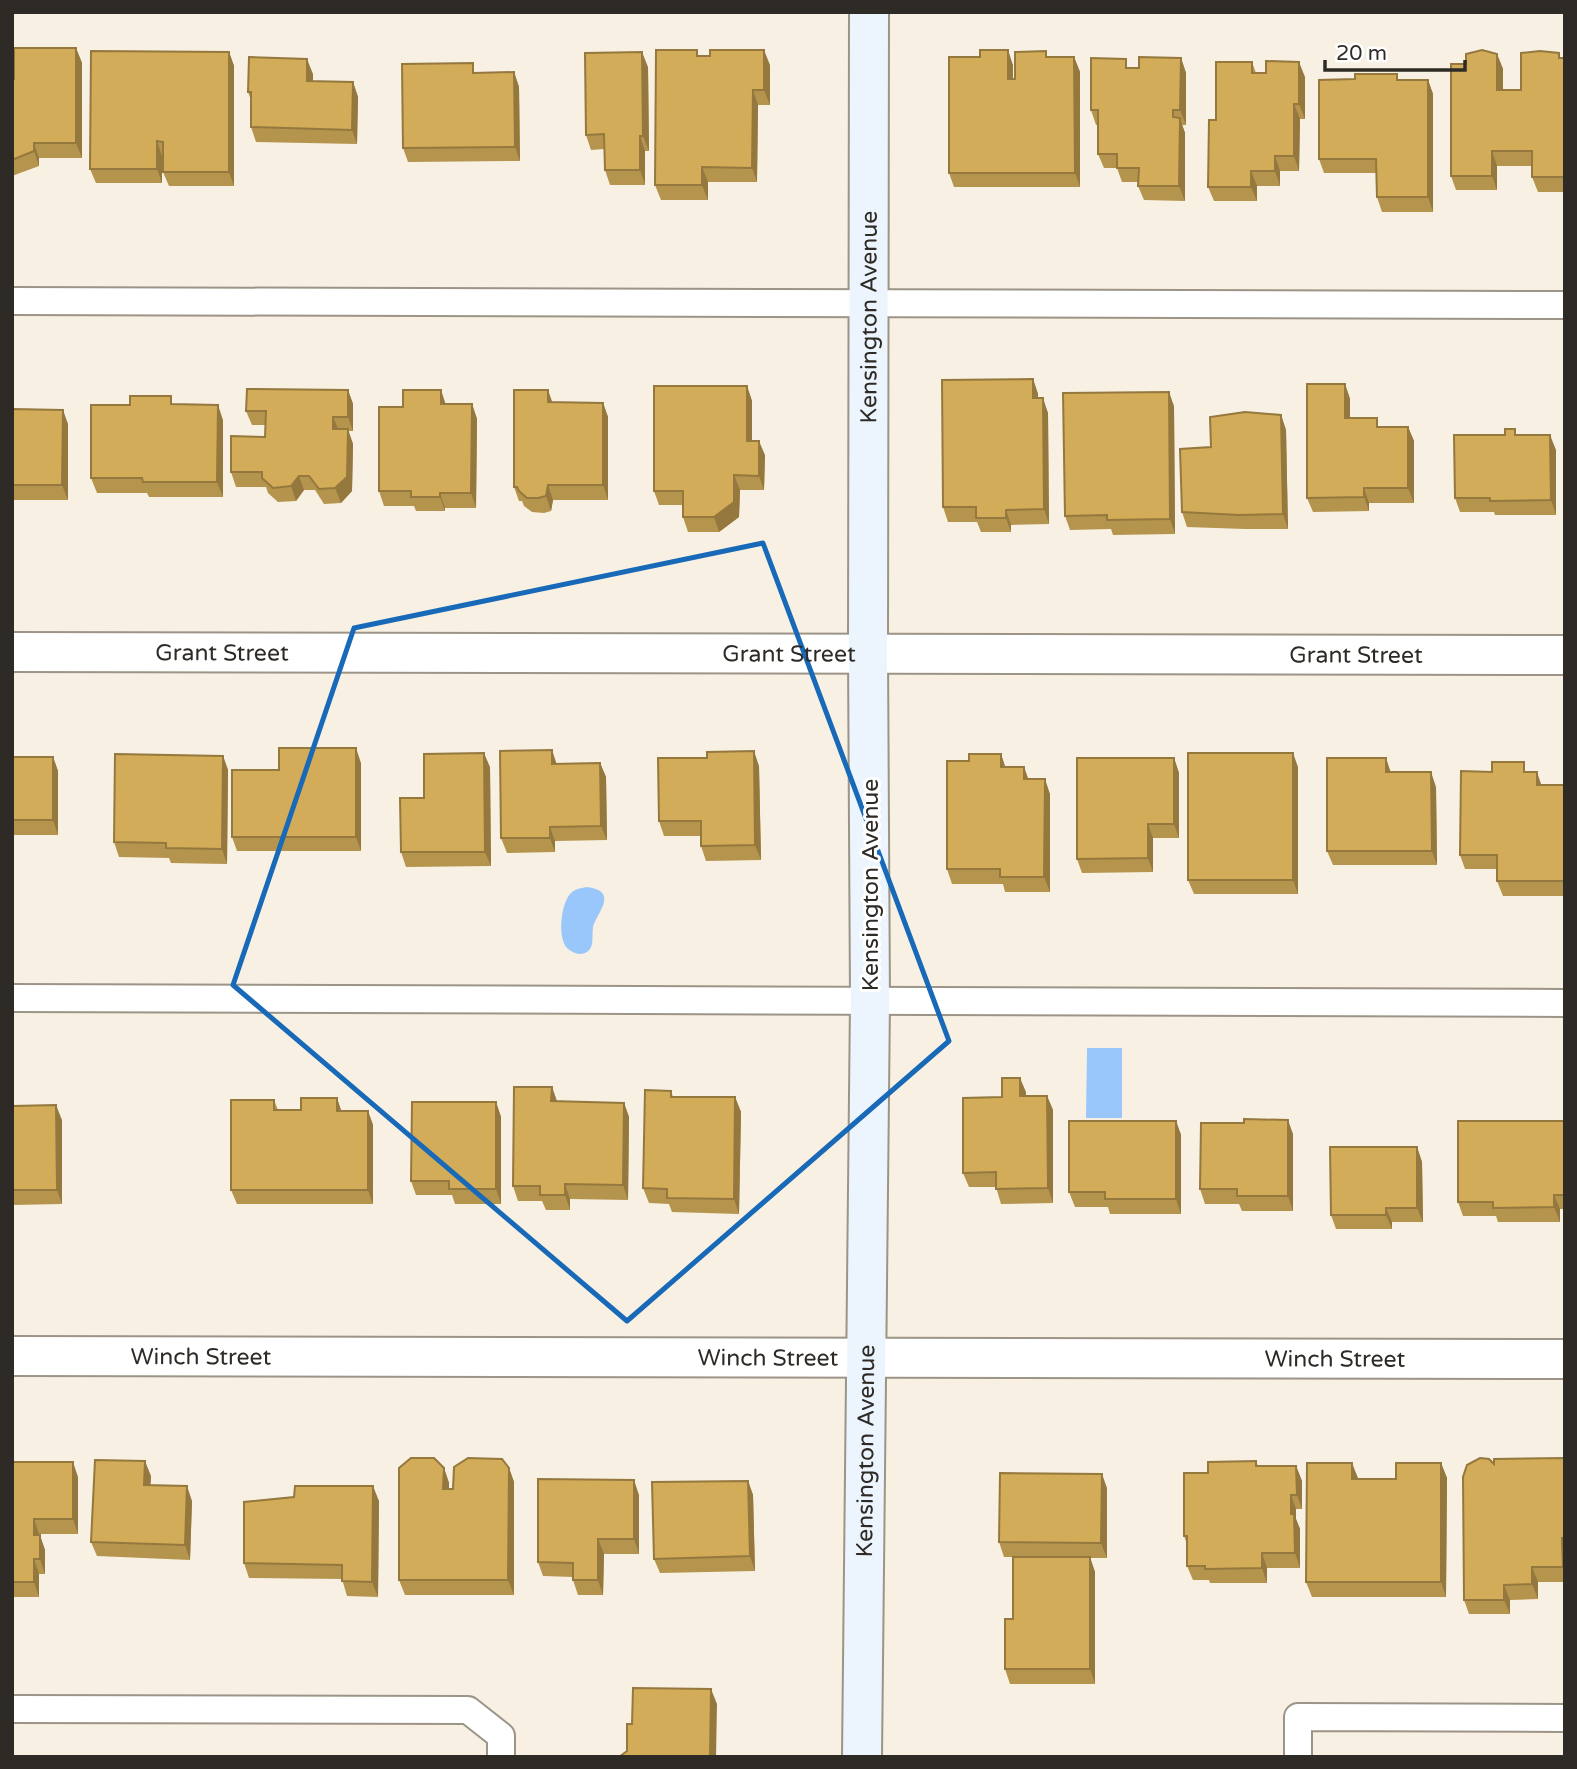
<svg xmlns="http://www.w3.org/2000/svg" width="1577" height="1769" viewBox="0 0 1577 1769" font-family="'Varela Round',sans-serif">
<rect width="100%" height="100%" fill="#f8f1e3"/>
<g fill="#99c7fb">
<path d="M587,887C621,891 595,915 593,928C592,933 593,939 592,944C589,957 575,956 567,948C557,937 561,901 572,892C577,888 582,888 587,887Z"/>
<polygon points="1087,1048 1122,1048 1122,1118 1086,1118"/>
</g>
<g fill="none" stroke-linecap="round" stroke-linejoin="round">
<g stroke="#9b9487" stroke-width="30">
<g id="lane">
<polyline points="12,301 1565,305"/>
<polyline points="12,998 1565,1003"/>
<polyline points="12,1709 468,1710 501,1736 501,1757"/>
<polyline points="1298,1757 1298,1717 1565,1718"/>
</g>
</g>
<g stroke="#9b9487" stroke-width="42">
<g id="street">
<path id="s1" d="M12,652L1565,655"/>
<path id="s2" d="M12,1356L1565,1359"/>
</g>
</g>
<g stroke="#9b9487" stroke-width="42">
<g id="secondary">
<path id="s3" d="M862,1757L870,1001L868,653L869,12"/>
</g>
</g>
<use href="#lane" stroke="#fff" stroke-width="26"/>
<use href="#street" stroke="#fff" stroke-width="38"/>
<use href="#secondary" stroke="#ecf4fd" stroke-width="38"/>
</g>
<g fill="#b5944d">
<polygon points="76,48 82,63 82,158 39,158 39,166 12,176 12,79"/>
<polygon points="229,52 234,66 234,186 169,186 163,172 163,156 162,156 162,183 96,183 90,169"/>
<polygon points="1497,54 1503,69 1503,90 1521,90 1561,58 1565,58 1565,192 1538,192 1532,177 1532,166 1497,166 1497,190 1456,190 1451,176 1466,64"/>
<polygon points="699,56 770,65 770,105 758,105 757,182 708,182 708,200 661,200 655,185"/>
<polygon points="980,57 1013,65 1013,79 1015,79 1049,57 1074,57 1080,72 1080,187 954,187 949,173"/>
<polygon points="1181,58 1186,73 1186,125 1182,125 1185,133 1185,201 1144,200 1138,186 1139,182 1122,182 1117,168 1104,168 1098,154 1098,125 1096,125 1091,110 1129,68 1139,68"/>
<polygon points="1252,62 1256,73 1305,77 1305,119 1300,119 1299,171 1280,171 1280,186 1257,186 1257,201 1214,201 1208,187 1216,120"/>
<polygon points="648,67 649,151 645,151 645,185 610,185 605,170 604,149 591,150 586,135"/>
<polygon points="514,72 519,87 520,161 408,162 403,148"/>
<polygon points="313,74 313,81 353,82 358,97 357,144 256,142 251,127 251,100 248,92"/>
<polygon points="1399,80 1428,80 1433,94 1433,212 1382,212 1377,197 1376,173 1324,173 1319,159"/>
<polygon points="1033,379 1038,394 1038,398 1048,413 1049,524 1011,525 1011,532 981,532 977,522 948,522 943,507"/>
<polygon points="1345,384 1350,399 1350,418 1380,427 1408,427 1414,441 1414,503 1369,503 1369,511 1313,512 1307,498"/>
<polygon points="747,386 752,401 752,441 765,455 764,490 740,490 739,517 719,532 688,532 683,517 683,505 659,505 654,491"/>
<polygon points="348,390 353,404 353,431 348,431 353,444 352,491 341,503 324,504 315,490 304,490 296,501 278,502 268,493 266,487 236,487 231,472 265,437 265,425 252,425 246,411"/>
<polygon points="553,402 603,403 608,417 608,500 553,500 551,511 544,513 532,512 524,506 522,501 519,501 514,487"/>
<polygon points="175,404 223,420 223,497 149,497 147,493 97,493 91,478"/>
<polygon points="446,404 472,404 477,419 476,508 445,508 445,511 416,511 414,506 384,506 379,491 403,407"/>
<polygon points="1174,406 1175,534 1113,535 1111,529 1070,530 1065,516"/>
<polygon points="12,409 68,424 68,500 12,500"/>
<polygon points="1281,415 1286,430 1288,529 1245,529 1187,527 1182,512"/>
<polygon points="1517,435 1556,450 1556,515 1495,515 1494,512 1460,512 1455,498"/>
<polygon points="552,750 556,764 600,763 606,777 607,840 555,841 555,852 507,853 501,838"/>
<polygon points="1001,754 1005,767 1024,767 1028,779 1050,794 1050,892 1005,892 1003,884 952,884 947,869 969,761"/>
<polygon points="223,756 228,770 227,864 171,863 169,858 119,857 114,842"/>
<polygon points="12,757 53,757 58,771 58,835 12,835"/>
<polygon points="707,758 759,766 761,860 706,861 701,846 701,836 664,836 659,821"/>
<polygon points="1174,758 1179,773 1179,838 1153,838 1153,872 1082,873 1077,859"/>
<polygon points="361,763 361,851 237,851 232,837 279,770"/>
<polygon points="490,767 491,866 406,867 401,852 424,798"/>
<polygon points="1298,767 1298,894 1194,894 1188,880"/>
<polygon points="1391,772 1436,787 1437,865 1333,865 1327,851"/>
<polygon points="1527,772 1542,785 1565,785 1565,896 1503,896 1497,881 1497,869 1465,869 1460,855"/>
<polygon points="552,1087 557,1101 624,1103 629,1117 628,1200 570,1199 570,1210 546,1210 542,1201 518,1201 513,1186"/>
<polygon points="671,1091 673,1097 735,1097 741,1112 739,1214 672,1212 669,1204 649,1203 643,1188"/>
<polygon points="1026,1092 1026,1096 1047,1096 1053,1110 1053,1203 1001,1204 996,1187 969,1187 963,1173 1002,1097"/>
<polygon points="337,1098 341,1111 368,1111 373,1125 373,1204 237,1204 231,1190 274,1100 278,1110 301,1110"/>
<polygon points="496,1102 501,1117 501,1204 455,1204 452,1195 416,1195 411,1181"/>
<polygon points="12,1106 62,1120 62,1204 12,1205"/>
<polygon points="1176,1121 1181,1135 1181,1214 1110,1214 1108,1207 1075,1207 1069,1192"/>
<polygon points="1565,1121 1565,1209 1560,1209 1560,1222 1498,1222 1496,1216 1463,1216 1458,1202"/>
<polygon points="1244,1123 1293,1134 1293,1211 1242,1211 1239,1204 1205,1204 1200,1189"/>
<polygon points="1417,1147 1422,1162 1423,1222 1392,1222 1392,1229 1336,1229 1331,1215"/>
<polygon points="1565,1458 1565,1582 1538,1582 1538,1599 1510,1600 1510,1614 1469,1614 1464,1600 1494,1464"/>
<polygon points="1256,1461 1258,1466 1296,1466 1302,1481 1302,1509 1296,1509 1296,1519 1300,1529 1300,1568 1267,1568 1267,1583 1210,1583 1209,1580 1193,1580 1187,1566 1187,1544 1184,1536 1208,1473"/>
<polygon points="12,1462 78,1477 78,1534 39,1534 45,1550 45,1574 39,1574 39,1597 12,1597"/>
<polygon points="1441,1463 1447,1478 1446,1597 1312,1597 1306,1582 1358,1478 1358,1479 1396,1479"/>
<polygon points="444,1468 449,1483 449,1489 453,1489 509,1468 514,1482 514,1595 405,1595 399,1580"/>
<polygon points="151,1476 150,1485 192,1501 190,1560 97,1556 91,1542"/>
<polygon points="748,1481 753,1495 755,1571 660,1573 654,1559"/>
<polygon points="1107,1488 1107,1558 1090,1558 1095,1572 1095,1684 1010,1684 1005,1669 1013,1619 1031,1557 1004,1557 999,1542"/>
<polygon points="639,1495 639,1554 604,1554 603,1595 578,1595 573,1580 573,1577 543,1576 538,1562"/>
<polygon points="379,1501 378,1597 347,1596 342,1579 249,1578 244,1563"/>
</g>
<g fill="#94783e">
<polygon points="76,48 82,63 82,158 76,143"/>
<polygon points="764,50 770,65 770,105 764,90"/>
<polygon points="1008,50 1013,65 1013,94 1008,79"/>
<polygon points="229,52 234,66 234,186 229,172"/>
<polygon points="642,52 648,67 649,151 643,136"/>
<polygon points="1497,54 1503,69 1503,105 1497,90"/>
<polygon points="1074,57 1080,72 1080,187 1075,173"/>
<polygon points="1181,58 1186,73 1186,125 1180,110"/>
<polygon points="307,59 313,74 313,95 307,81"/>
<polygon points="1299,62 1305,77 1305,119 1299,104"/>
<polygon points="514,72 519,87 520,161 515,147"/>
<polygon points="1428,80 1433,94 1433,212 1428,197"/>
<polygon points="353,82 358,97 357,144 352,130"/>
<polygon points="753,90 758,105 757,182 752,168"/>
<polygon points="1294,104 1300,119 1299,171 1294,156"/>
<polygon points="1180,118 1185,133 1185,201 1179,186"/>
<polygon points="640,136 645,151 645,185 640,170"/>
<polygon points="157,141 162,156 162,183 157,169"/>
<polygon points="34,143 39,158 39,166 34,151"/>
<polygon points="1492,151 1497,166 1497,190 1492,176"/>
<polygon points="1275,156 1280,171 1280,186 1275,171"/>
<polygon points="702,167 708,182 708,200 702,185"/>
<polygon points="1251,171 1257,186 1257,201 1251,187"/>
<polygon points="1033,379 1038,394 1038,413 1033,398"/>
<polygon points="1345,384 1350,399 1350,432 1345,418"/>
<polygon points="747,386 752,401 752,455 747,441"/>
<polygon points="348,390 353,404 353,431 348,417"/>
<polygon points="441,390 446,405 441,404"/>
<polygon points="548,390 553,404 548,402"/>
<polygon points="1169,392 1174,406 1175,534 1170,519"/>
<polygon points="1043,398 1048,413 1049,524 1044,509"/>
<polygon points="603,403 608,417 608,500 603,485"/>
<polygon points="472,404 477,419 476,508 471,493"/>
<polygon points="218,405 223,420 223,497 217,482"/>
<polygon points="63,410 68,424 68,500 62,485"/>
<polygon points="1281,415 1286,430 1288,529 1283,514"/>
<polygon points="333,417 339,431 333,429"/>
<polygon points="1408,427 1414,441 1414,503 1408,488"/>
<polygon points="348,429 353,444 352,491 341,503 335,488"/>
<polygon points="1550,435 1556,450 1556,515 1551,500"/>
<polygon points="759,441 765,455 764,490 759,476"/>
<polygon points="734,475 740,490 739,517 719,532 714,517"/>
<polygon points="299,476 304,490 296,501 291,486"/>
<polygon points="548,485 553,500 551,511 546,496"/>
<polygon points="1364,488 1369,503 1369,511 1364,497"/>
<polygon points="440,493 445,508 445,511 440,497"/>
<polygon points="1006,510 1011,525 1011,532 1006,518"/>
<polygon points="356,748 361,763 361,851 356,837"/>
<polygon points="552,750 557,765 552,764"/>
<polygon points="754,751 759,766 761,860 755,845"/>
<polygon points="484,753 490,767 491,866 485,852"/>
<polygon points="1293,753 1298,767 1298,894 1293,880"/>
<polygon points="1001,754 1006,769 1001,767"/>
<polygon points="223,756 228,770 227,864 222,849"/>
<polygon points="53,757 58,771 58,835 53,820"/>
<polygon points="1174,758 1179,773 1179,838 1174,824"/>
<polygon points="1386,758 1391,773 1386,772"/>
<polygon points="600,763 606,777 607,840 601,826"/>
<polygon points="1024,767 1029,781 1024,779"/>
<polygon points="1431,772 1436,787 1437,865 1432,851"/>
<polygon points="1537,772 1542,787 1537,785"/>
<polygon points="1045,779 1050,794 1050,892 1044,877"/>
<polygon points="1148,824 1153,838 1153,872 1148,858"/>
<polygon points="550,827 555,841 555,852 550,838"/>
<polygon points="1020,1078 1026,1092 1026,1110 1020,1096"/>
<polygon points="552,1087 557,1102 551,1101"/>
<polygon points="1047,1096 1053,1110 1053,1203 1048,1188"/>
<polygon points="735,1097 741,1112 739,1214 734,1199"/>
<polygon points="337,1098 342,1113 337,1111"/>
<polygon points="496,1102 501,1117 501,1204 496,1189"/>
<polygon points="624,1103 629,1117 628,1200 623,1185"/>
<polygon points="56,1105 62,1120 62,1204 57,1190"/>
<polygon points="368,1111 373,1125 373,1204 368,1190"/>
<polygon points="1288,1120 1293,1134 1293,1211 1288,1196"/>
<polygon points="1176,1121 1181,1135 1181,1214 1176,1199"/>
<polygon points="1417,1147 1422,1162 1423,1222 1417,1208"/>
<polygon points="565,1184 570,1199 570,1210 565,1195"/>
<polygon points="1554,1195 1560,1209 1560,1222 1554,1207"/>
<polygon points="1386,1208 1392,1222 1392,1229 1386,1215"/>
<polygon points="145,1461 151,1476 150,1499 144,1485"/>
<polygon points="73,1462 78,1477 78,1534 73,1519"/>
<polygon points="1352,1463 1358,1478 1358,1494 1352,1479"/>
<polygon points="1441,1463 1447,1478 1446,1597 1441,1582"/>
<polygon points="1296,1466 1302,1481 1302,1509 1297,1495"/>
<polygon points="444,1468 449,1483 449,1503 443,1489"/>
<polygon points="509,1468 514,1482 514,1595 508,1580"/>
<polygon points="1102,1474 1107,1488 1107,1558 1101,1543"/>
<polygon points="634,1480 639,1495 639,1554 634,1539"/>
<polygon points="748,1481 753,1495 755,1571 750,1556"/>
<polygon points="187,1486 192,1501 190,1560 185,1545"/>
<polygon points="373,1486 379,1501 378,1597 372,1582"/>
<polygon points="1291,1495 1296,1509 1296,1519 1300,1529 1300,1568 1295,1553 1291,1514"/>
<polygon points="34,1519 39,1534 39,1550 34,1535"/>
<polygon points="40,1535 45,1550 45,1574 40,1559"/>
<polygon points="1562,1538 1565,1545 1565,1572 1563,1567"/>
<polygon points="598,1539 604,1554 603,1595 598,1580"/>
<polygon points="1262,1553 1267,1568 1267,1583 1262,1568"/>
<polygon points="1090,1557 1095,1572 1095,1684 1090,1669"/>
<polygon points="34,1559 39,1574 39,1597 34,1582"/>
<polygon points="1532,1567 1538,1582 1538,1599 1532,1584"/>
<polygon points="1504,1585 1510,1600 1510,1614 1504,1600"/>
<polygon points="711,1689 717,1704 716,1757 710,1757"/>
</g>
<g fill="#d3ac59" stroke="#94783e" stroke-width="2">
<polygon points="14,48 76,48 76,143 34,143 34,151 12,160 12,79 14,79"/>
<polygon points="656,50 697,50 697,56 710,56 710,50 764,50 764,90 753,90 752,168 702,167 702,185 655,185"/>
<polygon points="980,50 1008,50 1008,79 1015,79 1015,52 1046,51 1046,57 1074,57 1075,173 949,173 949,57 980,57"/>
<polygon points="1482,50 1497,54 1497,90 1521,90 1521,53 1540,51 1559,53 1559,58 1565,58 1565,177 1532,177 1532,151 1492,151 1492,176 1451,176 1451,64 1466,64 1466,54"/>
<polygon points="91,51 229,52 229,172 163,172 163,142 157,141 157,169 90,169"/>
<polygon points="642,52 643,136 640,136 640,170 605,170 604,134 586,135 585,53"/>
<polygon points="249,57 307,59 307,81 353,82 352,130 251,127 251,92 248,92"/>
<polygon points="1139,57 1181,58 1180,110 1173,110 1173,117 1180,118 1179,186 1138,186 1139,168 1117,168 1117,154 1098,154 1098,110 1091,110 1091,58 1126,59 1126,68 1139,68"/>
<polygon points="1266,61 1299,62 1299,104 1294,104 1294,156 1275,156 1275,171 1251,171 1251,187 1208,187 1209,120 1216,120 1216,62 1252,62 1252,73 1266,73"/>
<polygon points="473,63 473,73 514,72 515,147 403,148 402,64"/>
<polygon points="1355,74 1397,74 1397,80 1428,80 1428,197 1377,197 1376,159 1319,159 1319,80 1355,79"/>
<polygon points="1033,379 1033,398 1043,398 1044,509 1006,510 1006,518 976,518 976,507 943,507 942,380"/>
<polygon points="1307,384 1345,384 1345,418 1377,418 1377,427 1408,427 1408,488 1364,488 1364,497 1307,498"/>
<polygon points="654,386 747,386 747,441 759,441 759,476 734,475 734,502 714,517 683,517 683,491 654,491"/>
<polygon points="247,389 348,390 348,417 333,417 333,429 348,429 347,477 335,488 319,489 309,476 299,476 291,486 273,488 262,478 262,472 231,472 231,436 265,437 266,411 246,411"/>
<polygon points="403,390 441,390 441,404 472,404 471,493 440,493 440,497 411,497 411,491 379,491 379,407 403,407"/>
<polygon points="514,390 548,390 548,402 603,403 603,485 548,485 546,496 538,498 527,498 519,491 517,487 514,487"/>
<polygon points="1169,392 1170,519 1107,520 1107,515 1065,516 1063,393"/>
<polygon points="130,396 171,396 171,404 218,405 217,482 143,482 142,478 91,478 91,405 130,405"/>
<polygon points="12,409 63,410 62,485 12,485"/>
<polygon points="1245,412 1281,415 1283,514 1239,515 1182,512 1180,449 1211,447 1210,417"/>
<polygon points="1505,429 1515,429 1515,435 1550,435 1551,500 1490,501 1490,498 1455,498 1454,435 1505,435"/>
<polygon points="279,748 356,748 356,837 232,837 232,770 279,770"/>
<polygon points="552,750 552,764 600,763 601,826 550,827 550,838 501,838 500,751"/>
<polygon points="754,751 755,845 701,846 701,821 659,821 658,758 707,758 707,752"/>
<polygon points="484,753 485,852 401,852 400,798 424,798 424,754"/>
<rect x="1188" y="753" width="105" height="127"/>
<polygon points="115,754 223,756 222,849 166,848 166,843 114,842"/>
<polygon points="969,754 1001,754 1001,767 1024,767 1024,779 1045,779 1044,877 1000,877 1000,869 947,869 947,761 969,761"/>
<rect x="12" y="757" width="41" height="63"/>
<polygon points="1077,758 1174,758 1174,824 1148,824 1148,858 1077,859"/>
<polygon points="1327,758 1386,758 1386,772 1431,772 1432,851 1327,851"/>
<polygon points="1492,762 1524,762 1524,772 1537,772 1537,785 1565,785 1565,881 1497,881 1497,855 1460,855 1461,771 1492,772"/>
<polygon points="1002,1078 1020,1078 1020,1096 1047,1096 1048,1188 996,1189 996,1172 963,1173 963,1098 1002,1097"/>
<polygon points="514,1087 552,1087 551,1101 624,1103 623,1185 565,1184 565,1195 540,1195 540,1186 513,1186"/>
<polygon points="645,1090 671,1091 671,1097 735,1097 734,1199 667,1198 667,1189 643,1188"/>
<polygon points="301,1098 337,1098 337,1111 368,1111 368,1190 231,1190 231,1100 274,1100 274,1110 301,1110"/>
<polygon points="412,1102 496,1102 496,1189 449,1189 449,1181 411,1181"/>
<polygon points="56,1105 57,1190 12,1190 12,1106"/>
<polygon points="1244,1119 1288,1120 1288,1196 1237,1196 1237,1189 1200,1189 1201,1123 1244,1123"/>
<polygon points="1069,1121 1176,1121 1176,1199 1105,1199 1105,1192 1069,1192"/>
<polygon points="1458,1121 1565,1121 1565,1195 1554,1195 1554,1207 1493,1208 1493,1202 1458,1202"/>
<polygon points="1330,1147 1417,1147 1417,1208 1386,1208 1386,1215 1331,1215"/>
<polygon points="411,1458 434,1458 444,1468 443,1489 453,1489 454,1467 468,1458 502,1459 509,1468 508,1580 399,1580 399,1468"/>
<polygon points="1480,1458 1489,1459 1494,1464 1494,1459 1565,1458 1565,1538 1562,1538 1563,1567 1532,1567 1532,1584 1504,1585 1504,1600 1464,1600 1463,1477 1467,1465"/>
<polygon points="95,1460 145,1461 144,1485 187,1486 185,1545 91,1542"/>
<polygon points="1256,1461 1256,1466 1296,1466 1297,1495 1291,1495 1291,1514 1294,1514 1295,1553 1262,1553 1262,1568 1205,1569 1205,1566 1187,1566 1187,1536 1184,1536 1184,1473 1208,1473 1208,1462"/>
<polygon points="12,1462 73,1462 73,1519 34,1519 34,1535 40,1535 40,1559 34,1559 34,1582 12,1582"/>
<polygon points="1307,1463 1352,1463 1352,1479 1396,1479 1396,1463 1441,1463 1441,1582 1306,1582"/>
<polygon points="1000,1473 1102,1474 1101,1543 999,1542"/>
<polygon points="538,1479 634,1480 634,1539 598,1539 598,1580 573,1580 573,1563 538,1562"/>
<polygon points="748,1481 750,1556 654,1559 652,1482"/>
<polygon points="295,1486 373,1486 372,1582 342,1581 342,1565 244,1563 244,1502 294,1497"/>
<polygon points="1013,1557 1090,1557 1090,1669 1005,1669 1005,1619 1013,1619"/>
<polygon points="633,1688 711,1689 710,1757 619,1757 627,1751 627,1724 632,1724"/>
</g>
<path fill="none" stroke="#1869b7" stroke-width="5" stroke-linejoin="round" d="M763,543L949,1041L627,1321L233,985L354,628Z"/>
<g text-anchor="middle" stroke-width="6" stroke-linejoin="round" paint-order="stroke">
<g font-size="23" fill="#2e2b26" stroke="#fff">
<text dy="8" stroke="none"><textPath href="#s3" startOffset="1440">Kensington Avenue</textPath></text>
<text dy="8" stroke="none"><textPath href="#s1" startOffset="210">Grant Street</textPath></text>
<text dy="8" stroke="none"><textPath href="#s1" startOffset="777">Grant Street</textPath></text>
<text dy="8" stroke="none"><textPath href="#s1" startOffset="1344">Grant Street</textPath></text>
<text transform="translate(870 885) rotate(-90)" y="8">Kensington Avenue</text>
<text dy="8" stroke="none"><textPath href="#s2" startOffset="189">Winch Street</textPath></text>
<text dy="8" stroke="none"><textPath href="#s2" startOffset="756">Winch Street</textPath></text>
<text dy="8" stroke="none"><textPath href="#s2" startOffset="1323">Winch Street</textPath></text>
<text dy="8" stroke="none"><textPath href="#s3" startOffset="306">Kensington Avenue</textPath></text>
</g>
</g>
<rect width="1577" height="1769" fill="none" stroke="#2e2b26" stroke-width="28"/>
<path d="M1325 60v10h140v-10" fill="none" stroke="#2e2b26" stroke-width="3.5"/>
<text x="1336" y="60" font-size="21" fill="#2e2b26" stroke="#ffffff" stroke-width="5" paint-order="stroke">20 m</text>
</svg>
